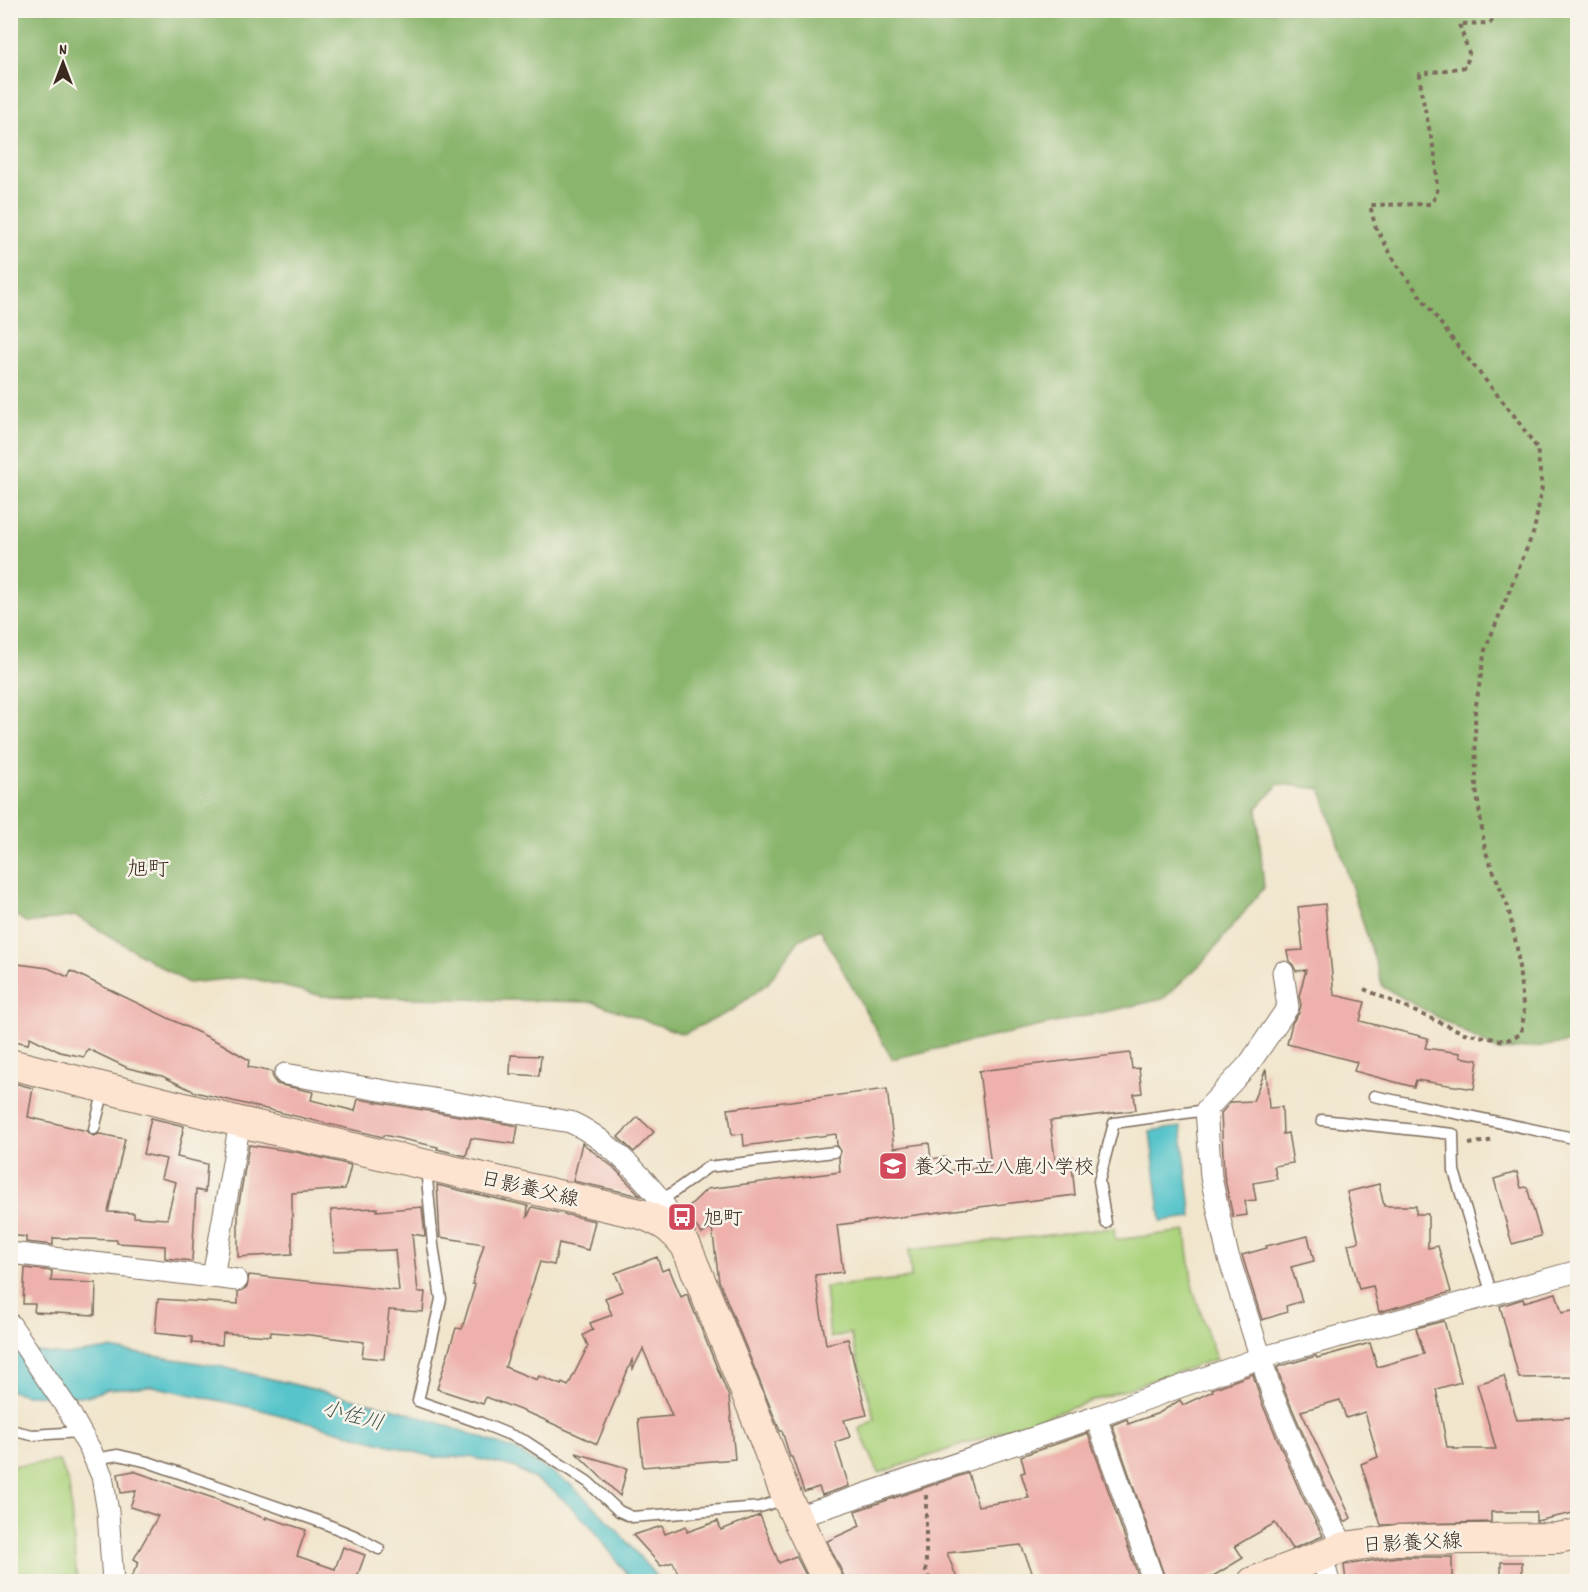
<svg xmlns="http://www.w3.org/2000/svg" width="1588" height="1592" viewBox="0 0 1588 1592" font-family="Dekko,'Klee One',sans-serif">
<rect width="100%" height="100%" fill="#f7f3e8"/>
<filter id="ink" filterUnits="userSpaceOnUse"><feTurbulence type="fractalNoise" baseFrequency=".0167" numOctaves="2"/><feDisplacementMap in="SourceGraphic" scale="12" xChannelSelector="R" yChannelSelector="G"/><feConvolveMatrix kernelMatrix="1 2 1 2 8 2 1 2 1" color-interpolation-filters="sRGB"/></filter>
<filter id="wash" filterUnits="userSpaceOnUse"><feTurbulence type="fractalNoise" baseFrequency=".008" numOctaves="4" result="noise"/><feDisplacementMap in="SourceGraphic" scale="24" xChannelSelector="R" yChannelSelector="G"/><feGaussianBlur stdDeviation="1.35" result="paint"/><feColorMatrix in="noise" values="0 0 0 0 0 0 0 0 0 0 0 0 0 0 0 0 0 1.4 0 .05"/><feComposite in="paint" operator="in"/></filter>
<g filter="url(#wash)">
<rect width="100%" height="100%" fill="#f1e5cc"/>
<g fill="#acd37d" stroke="#747e4e" stroke-width="1.5">
<polygon points="1114,1228 1115,1240 1186,1231 1193,1289 1216,1359 879,1473 859,1429 875,1419 850,1333 830,1338 825,1287 911,1278 909,1250"/>
<polygon points="59,1461 69,1484 77,1581 11,1581 11,1466"/>
</g>
<polygon fill="#89b56c" stroke="#627045" stroke-width="1.5" points="10,11 1577,11 1577,1036 1568,1043 1499,1051 1383,987 1321,789 1279,784 1257,808 1264,888 1204,961 1163,999 892,1059 820,929 799,940 768,983 731,1011 683,1034 593,1002 322,996 247,977 188,983 76,916 27,923 11,912"/>
<g fill="#56c4ca" stroke="#487774" stroke-width="1.5">
<polygon points="1181,1127 1192,1217 1161,1221 1150,1131"/>
<polygon points="11,1349 65,1355 110,1349 218,1366 403,1411 477,1436 517,1451 570,1484 611,1523 660,1581 632,1581 590,1525 553,1490 514,1467 469,1457 433,1457 262,1410 152,1386 108,1389 88,1396 26,1395 11,1391"/>
</g>
<g id="blocks">
<g fill="#eeb1ac">
<polygon points="1325,904 1334,995 1365,1002 1360,1021 1428,1038 1425,1048 1460,1053 1460,1057 1478,1060 1474,1089 1416,1080 1414,1087 1354,1071 1357,1062 1287,1044 1292,1023 1299,1013 1301,1005 1299,996 1306,970 1296,971 1293,965 1289,961 1287,951 1303,950 1298,907"/>
<polygon points="10,963 48,968 68,977 71,971 222,1044 249,1060 248,1067 272,1072 273,1079 277,1084 313,1092 311,1100 355,1111 358,1099 518,1126 515,1144 471,1138 466,1156 437,1149 438,1147 384,1135 383,1137 195,1092 162,1076 128,1068 88,1049 84,1057 60,1052 30,1037 28,1044 10,1040"/>
<polygon points="1130,1053 1132,1069 1139,1068 1142,1093 1134,1094 1136,1110 1050,1121 1055,1159 1071,1157 1075,1195 837,1225 843,1272 815,1275 826,1344 848,1339 867,1415 844,1420 850,1437 835,1442 849,1486 822,1495 819,1487 804,1492 792,1457 790,1457 782,1431 780,1431 719,1281 712,1228 702,1234 684,1211 707,1189 840,1172 839,1158 841,1151 837,1145 836,1134 744,1146 743,1134 732,1135 728,1109 887,1089 894,1148 929,1143 931,1159 945,1157 947,1171 991,1166 979,1071"/>
<polygon points="511,1055 541,1056 539,1076 510,1074"/>
<polygon points="1266,1069 1269,1108 1282,1107 1283,1134 1288,1133 1293,1163 1274,1166 1277,1179 1253,1183 1256,1200 1245,1201 1247,1215 1233,1217 1224,1175 1221,1113 1231,1102 1253,1101"/>
<polygon points="10,1082 33,1088 28,1117 87,1131 93,1136 100,1134 125,1139 108,1212 134,1213 134,1217 167,1219 176,1182 161,1178 166,1159 143,1154 151,1118 184,1126 177,1157 207,1164 205,1192 196,1190 192,1261 165,1258 165,1246 117,1243 117,1240 53,1238 53,1245 26,1242 26,1237 10,1235"/>
<polygon points="638,1117 654,1132 634,1152 618,1137"/>
<polygon points="582,1143 613,1167 641,1196 573,1181"/>
<polygon points="249,1145 296,1152 351,1165 345,1189 292,1193 292,1254 238,1257 238,1209"/>
<polygon points="1517,1172 1521,1188 1527,1187 1541,1236 1512,1244 1494,1179"/>
<polygon points="1379,1184 1384,1206 1416,1206 1416,1214 1428,1214 1428,1248 1438,1246 1451,1292 1379,1312 1373,1286 1359,1289 1348,1244 1359,1242 1347,1192"/>
<polygon points="437,1185 528,1206 527,1218 532,1207 595,1221 588,1250 559,1243 554,1265 540,1262 505,1367 537,1380 539,1376 561,1385 562,1383 568,1386 588,1346 583,1335 593,1330 590,1323 612,1315 605,1298 623,1291 615,1273 657,1257 662,1271 669,1268 681,1297 687,1294 729,1397 735,1459 643,1467 638,1419 672,1416 643,1349 633,1369 632,1360 597,1444 536,1416 486,1397 483,1404 437,1389 456,1328 462,1329 475,1285 472,1284 484,1244 440,1237"/>
<polygon points="422,1207 425,1236 412,1234 418,1292 425,1292 423,1312 389,1310 384,1359 362,1357 364,1342 310,1335 271,1332 270,1336 223,1333 222,1345 192,1343 192,1337 155,1333 158,1299 238,1304 238,1292 247,1287 249,1275 399,1291 395,1250 334,1252 331,1210 377,1208 377,1211"/>
<polygon points="1308,1236 1314,1261 1291,1267 1302,1301 1286,1306 1287,1312 1262,1320 1242,1255 1267,1248 1266,1246"/>
<polygon points="25,1268 52,1271 51,1281 96,1283 95,1315 34,1312 35,1304 23,1304"/>
<polygon points="1556,1293 1562,1313 1578,1310 1578,1377 1519,1378 1500,1306 1523,1299 1524,1302"/>
<polygon points="1444,1321 1461,1382 1436,1389 1447,1447 1453,1447 1453,1449 1496,1449 1477,1384 1504,1376 1517,1420 1578,1417 1578,1512 1536,1521 1536,1512 1491,1512 1491,1522 1381,1525 1361,1464 1378,1457 1365,1412 1346,1418 1340,1400 1301,1411 1351,1518 1345,1522 1325,1485 1285,1392 1277,1367 1316,1356 1317,1358 1370,1343 1377,1367 1424,1354 1416,1328"/>
<polygon points="1253,1374 1261,1401 1302,1496 1323,1536 1292,1549 1275,1523 1235,1546 1243,1558 1205,1581 1166,1581 1112,1425 1127,1419 1128,1424 1159,1413 1180,1400 1183,1405 1213,1391 1212,1389"/>
<polygon points="1088,1433 1140,1581 1036,1581 1021,1545 947,1553 958,1581 845,1581 843,1574 827,1541 860,1526 855,1511 968,1473 978,1506 1029,1498 1021,1473 1025,1472 1021,1456"/>
<polygon points="576,1453 627,1468 620,1496"/>
<polygon points="133,1471 213,1498 266,1519 266,1517 306,1530 297,1556 335,1569 343,1547 365,1555 357,1577 361,1578 360,1581 129,1581 139,1562 134,1559 158,1516 130,1507 136,1491 121,1493 118,1474"/>
<polygon points="760,1515 779,1563 796,1556 809,1581 736,1581 734,1576 719,1581 681,1581 673,1562 661,1566 633,1535 662,1526 665,1534 686,1526 687,1532 718,1521 721,1530"/>
<polygon points="1397,1557 1452,1557 1452,1581 1346,1581 1344,1565"/>
<rect x="1501" y="1562" width="21" height="19"/>
</g>
</g>
</g>
<g filter="url(#ink)">
<use href="#blocks" fill-opacity="0" stroke="#7b6b5b" stroke-width="1.5"/>
<g fill="none" stroke-linecap="round" stroke-linejoin="round">
<g stroke="#7b6b5b" stroke-width="13">
<g id="service">
<polyline points="1374,1096 1578,1139"/>
<polyline points="1322,1120 1453,1134 1454,1171 1492,1295"/>
<polyline points="94,1129 104,1090"/>
<polyline points="426,1167 433,1245 441,1299 418,1401 481,1423 525,1441 588,1482 619,1511 632,1517 760,1507 785,1499"/>
<polyline points="661,1201 708,1167 834,1152"/>
<polyline points="1106,1223 1099,1181 1114,1123 1206,1110"/>
<polyline points="10,1430 32,1435 80,1432"/>
<polyline points="95,1459 118,1455 148,1462 321,1522 355,1536 379,1549"/>
</g>
</g>
<g stroke="#7b6b5b" stroke-width="23">
<g id="minor">
<polyline points="1283,972 1288,1007 1249,1064 1206,1110 1211,1177 1227,1252 1273,1396 1314,1491 1344,1547"/>
<path d="M285,1074L570,1122C602,1135 644,1176 664,1205C669,1212 671,1222 674,1231"/>
<polyline points="10,1253 213,1277 240,1122"/>
<polyline points="213,1277 237,1280"/>
<polyline points="10,1324 67,1408 91,1451 102,1476 108,1512 113,1582"/>
<polyline points="1096,1417 1154,1582"/>
<polyline points="797,1517 1096,1417 1260,1358 1578,1271"/>
<polyline points="1322,1556 1329,1582"/>
</g>
</g>
<g stroke="#7b6b5b" stroke-width="32">
<g id="secondary">
<path d="M10,1064L240,1122L641,1214C663,1222 672,1228 686,1246L751,1404L787,1498L828,1582"/>
<polyline points="1253,1582 1344,1547 1396,1540 1557,1538 1578,1534"/>
</g>
</g>
<g stroke="#7b6b5b" stroke-width="4" stroke-dasharray="4.5 4.5" stroke-linecap="butt">
<polyline points="1364,989 1464,1033 1505,1041 1521,1034 1524,1014 1517,948 1508,907 1485,850 1476,788 1475,711 1485,650 1534,531 1542,487 1537,448 1513,414 1456,344 1397,265 1375,226 1370,205 1430,204 1437,195 1436,160 1421,91 1420,74 1466,67 1469,53 1459,24 1490,23 1495,17 1494,10"/>
<polyline points="1469,1144 1494,1140"/>
<polyline points="926,1495 926,1571 930,1582"/>
</g>
<use href="#service" stroke="#fff" stroke-width="10"/>
<use href="#minor" stroke="#fff" stroke-width="21"/>
<use href="#secondary" stroke="#fde4d1" stroke-width="30"/>
</g>
</g>
<defs>
<g id="school-square" transform="scale(1.5)"><rect x="-9" y="-9" width="18" height="18" rx="4" fill="#d1495b" stroke="#f7f3e8"/><path d="M0-5L7-2L0 1L-7-2ZM-4 1L0 2.5L4 1V4Q0 6-4 4Z" fill="#fff"/></g>
<g id="bus-square" transform="scale(1.5)"><rect x="-9" y="-9" width="18" height="18" rx="4" fill="#d1495b" stroke="#f7f3e8"/><path d="M-5-6H5V4H4V6H2V4H-2V6H-4V4H-5ZM-3.5-4V0h7V-4ZM-3.5 1.2v1.5H-2V1.2ZM2 1.2v1.5H3.5V1.2Z" fill="#fff"/></g>
</defs>
<g fill-rule="evenodd">
<use href="#school-square" x="893" y="1166"/>
<use href="#bus-square" x="682" y="1217"/>
</g>
<g text-anchor="middle" stroke-width="5" stroke-linejoin="round" paint-order="stroke">
<g font-size="20" fill="#3b2a1e" stroke="#f7f3e8" text-anchor="start">
<text x="914" y="1173">養父市立八鹿小学校</text>
<text x="703" y="1224">旭町</text>
</g>
<g font-size="20" fill="#3b2a1e" stroke="#f7f3e8">
<text transform="translate(530 1188) rotate(13)" y="7">日影養父線</text>
<text transform="translate(1412 1542) rotate(-3)" y="7">日影養父線</text>
</g>
<g font-size="21" fill="#3b2a1e" stroke="#f7f3e8">
<text x="148" y="875">旭町</text>
</g>
<g font-size="21" font-style="italic" fill="#435852" stroke="#f7f3e8">
<text transform="translate(353 1415) rotate(15)" y="7">小佐川</text>
</g>
</g>
<rect width="1588" height="1592" fill="none" stroke="#f7f3e8" stroke-width="36"/>
<g transform="translate(63 63)" stroke="#f7f3e8" stroke-width="4.5" paint-order="stroke">
<path d="M0-4.5L10 22L0 15L-10 22Z" fill="#3b2a1e"/>
<text y="-9" font-size="16" font-weight="bold" text-anchor="middle" fill="#3b2a1e">N</text>
</g>
</svg>
